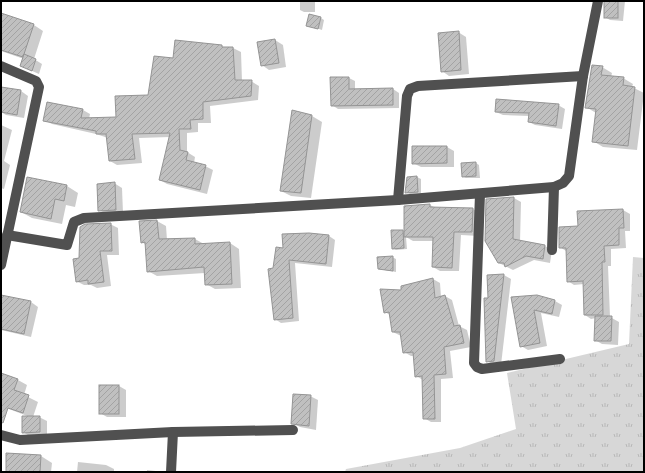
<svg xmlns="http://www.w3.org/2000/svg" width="645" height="473" viewBox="0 0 645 473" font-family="'Fira Sans',sans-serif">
<defs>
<pattern id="grass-tufts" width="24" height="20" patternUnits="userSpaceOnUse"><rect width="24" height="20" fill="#d7d7d7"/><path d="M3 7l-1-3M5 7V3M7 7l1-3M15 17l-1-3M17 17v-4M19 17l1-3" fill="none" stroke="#b7b7b7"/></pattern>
<pattern id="building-hatch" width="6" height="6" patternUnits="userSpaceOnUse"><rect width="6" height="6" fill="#c0c0c0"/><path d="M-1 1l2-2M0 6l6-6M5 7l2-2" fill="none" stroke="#a3a3a3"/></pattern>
</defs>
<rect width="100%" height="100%" fill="#fff"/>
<polygon fill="url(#grass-tufts)" points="633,257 644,258 644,472 345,472 346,469 460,448 516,429 507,373 629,344"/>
<g fill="#0003">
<polygon points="300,1 315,1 315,12 304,12 300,10"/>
<polygon points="605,1 625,1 623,21 610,20 605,17"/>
<polygon points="1,14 34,25 43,31 34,59 42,64 39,74 21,66 24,59 1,51"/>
<polygon points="321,18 324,20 322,30 307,25"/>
<polygon points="458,32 466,37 469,74 449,76 442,71"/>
<polygon points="275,40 283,45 286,67 269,70 262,65"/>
<polygon points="175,41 233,48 241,52 242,81 251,81 259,86 258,100 210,106 211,123 198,123 198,132 187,133 187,152 195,157 194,163 205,166 213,170 207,194 167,184 160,180 170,137 139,138 142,163 117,165 110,161 108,138 96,134 52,124 44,120 83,110 90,114 89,119 117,118 149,96 174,60"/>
<polygon points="602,67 612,73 611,77 623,78 633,84 632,87 644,93 637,150 603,147 593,141 596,113 586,107"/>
<polygon points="349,78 355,81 355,90 393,89 399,93 399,108 338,109 332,105"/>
<polygon points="21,91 28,96 24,118 6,115 1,112 1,98"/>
<polygon points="558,105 565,109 562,129 535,125 529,122 529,116 503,115 496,112"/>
<polygon points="293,111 312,116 322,122 311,198 291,196 281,191"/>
<polygon points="1,125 12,130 4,161 10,165 4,189 1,188"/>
<polygon points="447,147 454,151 454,167 421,167 413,163"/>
<polygon points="476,163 479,165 480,178 466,178 462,176"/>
<polygon points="417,177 421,179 421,193 410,194 406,192 407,178"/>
<polygon points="28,178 67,186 78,193 75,207 66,205 62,224 32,218 21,212"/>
<polygon points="114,183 122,188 123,213 107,214 99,210"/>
<polygon points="514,198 521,202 520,242 545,246 552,250 550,263 534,260 513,270 499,263"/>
<polygon points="430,205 436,208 473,209 480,213 479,236 461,235 459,271 440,271 433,267 434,241 413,241 406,237 407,249 396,250 393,248 402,231 405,232 405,207"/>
<polygon points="623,210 630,214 630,231 625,231 626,248 611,249 611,266 608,266 610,317 619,322 618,345 602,344 595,340 596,318 591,319 585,315 584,284 574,285 568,281 566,251 560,247 579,227"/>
<polygon points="157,221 166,226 167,240 195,239 204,244 230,243 239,249 241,288 215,289 206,284 205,273 157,276 148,271 146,245 142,242"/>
<polygon points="110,224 118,228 119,255 107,255 111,286 97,288 91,285 84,285 76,281 80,259"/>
<polygon points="329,236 335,240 332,267 295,263 299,321 281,323 275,319 284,249"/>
<polygon points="392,257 396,259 396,272 379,269"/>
<polygon points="504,275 511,279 501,365 495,366 487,361 489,299"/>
<polygon points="433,279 440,283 441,297 445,296 452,300 459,326 467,330 471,347 450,351 453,378 441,379 441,422 431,422 424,418 423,380 416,376 414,356 411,356 404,352 401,336 393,332 390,315 385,312 402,291 402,287"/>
<polygon points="512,298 555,301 562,305 559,317 541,313 547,346 528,350 521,346"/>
<polygon points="31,302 38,307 31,337 1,330 1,305"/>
<polygon points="1,374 18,380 27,385 24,395 38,402 33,417 39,417 47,421 47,436 31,437 23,432 30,417 1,406"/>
<polygon points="119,386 126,390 126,417 107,417 100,413"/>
<polygon points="310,396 318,400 316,430 300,427 292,423"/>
<polygon points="41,456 52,463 51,472 7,472"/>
<polygon points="78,462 106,465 114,469 114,472 77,472"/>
<polygon points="147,470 164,472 147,472"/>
</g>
<g fill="url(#building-hatch)" stroke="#949494">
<rect x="604" y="1" width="14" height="17"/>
<polygon points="1,13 34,24 23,57 1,50"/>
<polygon points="309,14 321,17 318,29 306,26"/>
<polygon points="459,31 461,70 441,72 438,33"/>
<polygon points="275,39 279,63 261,66 257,42"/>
<polygon points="175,40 222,45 222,47 233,47 235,80 252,80 251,96 203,102 203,119 190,120 191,129 179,129 180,150 188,152 186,160 206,165 200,190 159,180 170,133 132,134 135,159 109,161 106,134 96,134 96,131 43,121 47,102 83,109 81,118 116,117 115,96 148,95 154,56 173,58"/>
<polygon points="24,54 36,59 32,71 20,66"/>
<polygon points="592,65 603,66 601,75 624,77 623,85 635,87 628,146 592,142 596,109 585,108"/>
<polygon points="330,77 349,77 349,89 393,88 393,105 331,106"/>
<polygon points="1,87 21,90 17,115 1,112"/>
<polygon points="496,99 559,104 556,126 528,122 529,113 495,112"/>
<polygon points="292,110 312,115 301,193 280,191"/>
<polygon points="412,146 447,146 447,163 412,164"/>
<polygon points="476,162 476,176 462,177 461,163"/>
<polygon points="417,176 418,192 405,193 407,177"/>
<polygon points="27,177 67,185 64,201 55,199 51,219 20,212"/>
<polygon points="115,182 116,210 98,211 97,184"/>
<polygon points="514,197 513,239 545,245 543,259 526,256 505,267 504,263 498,263 485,241 486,199"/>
<polygon points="430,204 430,207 473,208 472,232 454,232 452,268 432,267 433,237 404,237 404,206"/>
<polygon points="623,209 624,228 619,228 619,245 604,246 605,262 602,262 603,315 584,315 583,281 567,282 566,248 559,248 559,227 578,226 577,211"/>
<polygon points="157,220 159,239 195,238 195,244 230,242 232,284 205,285 204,267 147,272 145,242 141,243 139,221"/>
<polygon points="111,223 112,251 100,251 104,282 88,284 88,280 76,282 73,259 79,258 80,227 85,224"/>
<polygon points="391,230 403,230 404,248 392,249"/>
<polygon points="309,233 329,235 326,264 289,260 293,318 274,320 268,269 273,268 276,247 283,248 282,234"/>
<polygon points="393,256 393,271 378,269 377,257"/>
<polygon points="504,274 494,361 486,362 484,298 488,298 487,275"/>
<polygon points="433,278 435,298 445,295 454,326 460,325 464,343 444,347 446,374 434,375 435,419 423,419 422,376 415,377 413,352 403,353 400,332 392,332 389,312 384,313 380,289 401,290 401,286"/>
<polygon points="1,295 31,301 24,334 1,329"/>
<polygon points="537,295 555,300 552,314 534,310 540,343 520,347 511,297"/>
<polygon points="595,316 612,316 611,341 594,341"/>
<polygon points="1,373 18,379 14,390 29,395 23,413 8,408 3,423 1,422"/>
<rect x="99" y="385" width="20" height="29"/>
<polygon points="293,394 311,395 309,426 291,424"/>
<polygon points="22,416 40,416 40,432 22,433"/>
<polygon points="6,453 41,455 40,472 6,472"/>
</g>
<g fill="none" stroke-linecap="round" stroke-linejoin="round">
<g stroke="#505050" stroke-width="10">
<polyline points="1,66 36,81 39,87 1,265"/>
<polyline points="480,194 474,363 477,367 482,369 560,359"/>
<polyline points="398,200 407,96 410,89 418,86 583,76"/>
<polyline points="7,235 67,245 74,222 84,218 398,200 554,187 563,183 569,176 583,76 598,1"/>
<polyline points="552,250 554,187"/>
<polyline points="1,435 20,440 173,432 293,430"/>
<polyline points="171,472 173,432"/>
</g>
</g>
<rect width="645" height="473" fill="none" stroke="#000000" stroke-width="4"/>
</svg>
